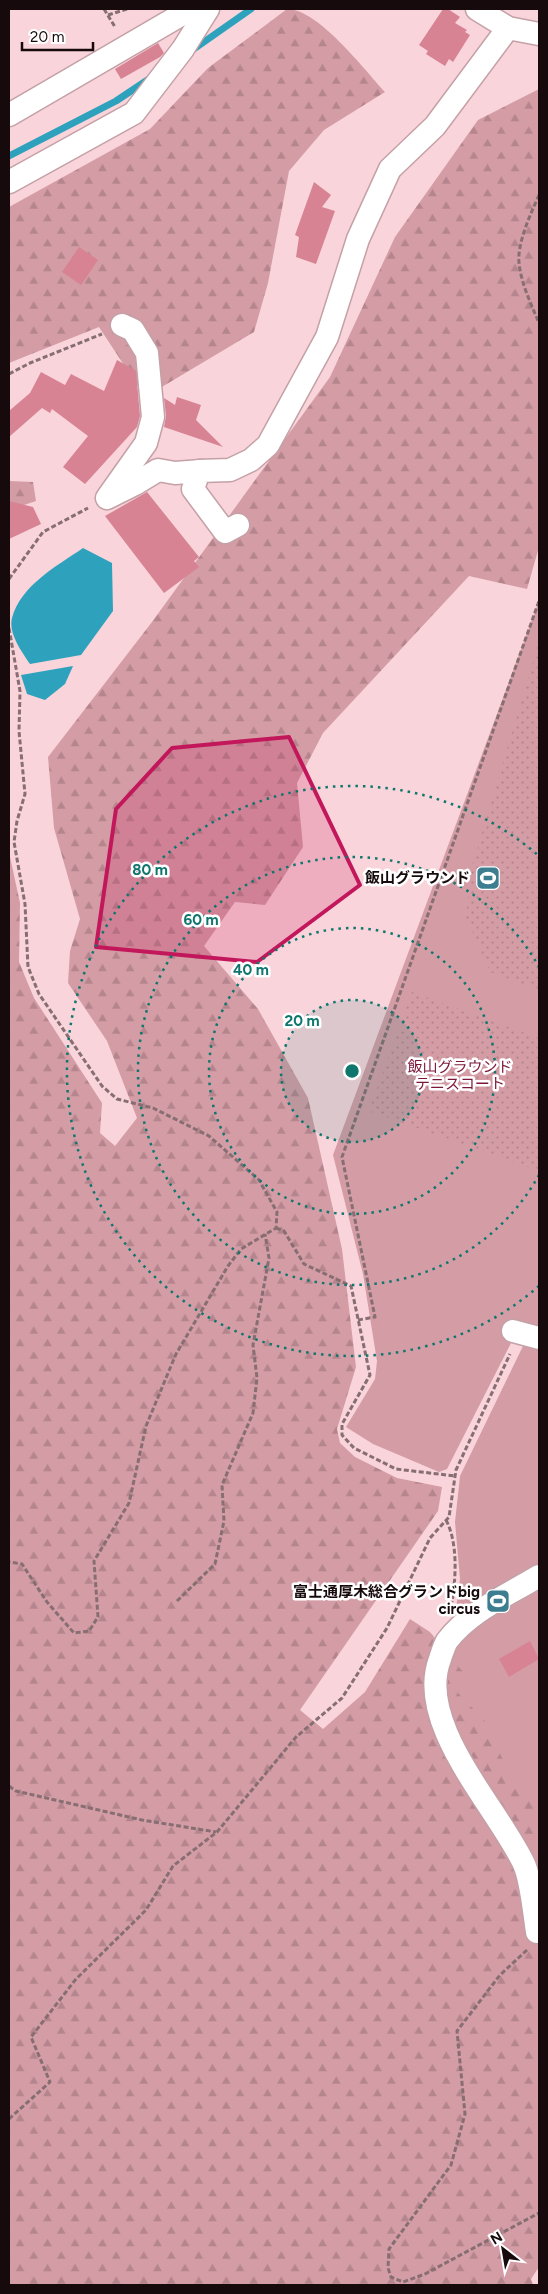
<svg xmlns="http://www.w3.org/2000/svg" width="548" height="2294" viewBox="0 0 548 2294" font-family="Figtree,'Noto Sans JP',sans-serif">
<defs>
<pattern id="forest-firs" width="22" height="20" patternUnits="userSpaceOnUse" patternTransform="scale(1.25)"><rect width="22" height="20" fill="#d49ca5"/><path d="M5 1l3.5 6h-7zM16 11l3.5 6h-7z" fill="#b5858d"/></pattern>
<pattern id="park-dots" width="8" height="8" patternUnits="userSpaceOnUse" patternTransform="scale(1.25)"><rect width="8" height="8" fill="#d49ca5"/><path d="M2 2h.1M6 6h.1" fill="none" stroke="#b5858d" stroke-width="1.8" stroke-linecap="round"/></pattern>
</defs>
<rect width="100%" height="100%" fill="#f9d4da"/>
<g fill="#d49ca5">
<polygon points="539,601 539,1328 512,1324 505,1339 512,1341 447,1469 439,1472 373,1444 346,1427 375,1379 377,1361 363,1274 333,1155"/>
<polygon points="523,1346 539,1348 539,1894 442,1686 456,1648 454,1623 460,1579 455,1522 460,1476"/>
</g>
<g fill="url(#forest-firs)">
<path d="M287,9C318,9 364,69 385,92L324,130L289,171L268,283L254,332L145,397L99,327L9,363V207L150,129L208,68Z"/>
<polygon points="539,89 539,547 527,589 469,576 323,733 297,783 303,847 265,905 235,902 204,946 258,1009 308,1098 342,1249 356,1367 337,1429 340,1443 355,1457 397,1478 442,1487 438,1511 300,1710 323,1729 365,1692 410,1619 430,1632 463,1672 458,1693 485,1721 508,1771 539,1813 539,2267 531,2279 533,2285 9,2285 9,852 20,903 19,962 34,998 102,1103 100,1133 115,1146 137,1118 107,1041 68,983 70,951 80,919 54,828 48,757 152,622 330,377 395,237 478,120"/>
<polygon points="9,481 33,482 36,501 9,510"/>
</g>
<g fill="url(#park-dots)">
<polygon points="539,642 539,990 490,972 466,917 471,870"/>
<polygon points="412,992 539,1038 539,1171 369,1111"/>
</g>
<g fill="#2ea2bd">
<path d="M83,548L112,563L113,611L81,655L30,664C22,652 8,633 12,618C21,585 57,566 83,548Z"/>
<polygon points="73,666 65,684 45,700 27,694 21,675"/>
</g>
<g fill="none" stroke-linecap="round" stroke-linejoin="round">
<g stroke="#2ea2bd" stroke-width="7">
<polyline points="191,51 251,9"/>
<polyline points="9,156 116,101 149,79"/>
</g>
</g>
<g fill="#d88394">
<polygon points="443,9 448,9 460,17 455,23 467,30 465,32 470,35 453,62 449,59 445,66 426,54 428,51 419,45"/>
<polygon points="158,43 164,53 160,57 121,79 115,69"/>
<polygon points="314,182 331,195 322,207 335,211 316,264 296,257 299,237 295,235"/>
<polygon points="79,247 98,260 81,285 62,272"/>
<polygon points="117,360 136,371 140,416 137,427 85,484 63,467 88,436 52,409 50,413 42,408 9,437 9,411 30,393 41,372 65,385 71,374 104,391"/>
<polygon points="177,397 201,405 196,420 223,447 164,427 166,416 164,398 175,405"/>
<polygon points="147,492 199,557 194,561 199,567 164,593 105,516"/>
<polygon points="9,501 33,507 41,524 9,539"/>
<polygon points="530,1641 539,1659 509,1677 499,1659"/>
</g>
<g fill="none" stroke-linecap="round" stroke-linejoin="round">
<g stroke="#c4a1a7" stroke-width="25">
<g id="minor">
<polyline points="477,9 508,28 539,34"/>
<polyline points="9,115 191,9"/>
<polyline points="9,182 134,113 183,49 208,9"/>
<polyline points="122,325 133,330 147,353 153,417 146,443 107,498 135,484 158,470 175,473 202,471"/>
<polyline points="238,525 225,532 193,489 199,471 230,470 251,460 268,445 327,337 358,239 390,169 435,126 508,28"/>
<polyline points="513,1331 539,1338"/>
<path d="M537,1932C534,1913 531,1877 523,1862C496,1806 415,1723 440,1659C442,1653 444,1646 447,1641C470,1611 508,1595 539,1576"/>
</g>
</g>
<g stroke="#866e72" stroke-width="3" stroke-dasharray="5 2.5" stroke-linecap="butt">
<polyline points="104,9 115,27"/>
<polyline points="108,15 127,9"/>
<path d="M539,195C531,213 517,243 519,263C521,283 531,304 539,323"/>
<polyline points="9,374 30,363 102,334"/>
<polyline points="9,579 43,532 88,508"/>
<polyline points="9,628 20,691 19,731 25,794 17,821 14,842 25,904 28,967 39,994 102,1086 117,1099 153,1108 209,1136 259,1180 277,1212 276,1228 241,1249 228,1266 176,1354 146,1426 129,1503 94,1561 98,1617 89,1631 74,1633 47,1602 22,1564 9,1562"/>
<polyline points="276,1228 284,1231 304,1264 351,1286 370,1375 342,1424 342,1435 354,1448 396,1469 455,1476"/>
<polyline points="358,1320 375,1317 342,1157 539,601"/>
<path d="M446,1520C458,1543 456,1577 452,1602"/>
<polyline points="177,1601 215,1564 224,1521 222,1485 253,1413 257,1378 253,1345 269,1258 265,1234"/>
<polyline points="9,1786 16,1791 142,1820 216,1832"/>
<polyline points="527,1950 500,1975 457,2031 465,2114 451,2165 389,2249 388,2268 391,2277 403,2282 425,2274 539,2213"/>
<polyline points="9,2119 50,2082 31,2037 76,1979 146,1910 173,1866 217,1832 296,1737 342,1698 387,1628 430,1538 449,1517 456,1470 510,1354"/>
</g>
<use href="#minor" stroke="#fff" stroke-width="22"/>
</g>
<path fill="#c2185b" fill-opacity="0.2" stroke="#c2185b" stroke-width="4" stroke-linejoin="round" d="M289,737L360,885L257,962L96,947L116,809L172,748Z"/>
<circle cx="352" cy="1071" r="71" fill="#0f766e" fill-opacity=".12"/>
<g fill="none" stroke="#0f766e" stroke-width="2.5" stroke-dasharray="2.5 5">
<circle cx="352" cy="1071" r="71"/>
<circle cx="352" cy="1071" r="143"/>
<path d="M539 1175A214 214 0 1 1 539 967"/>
<path d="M539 1286A285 285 0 1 1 539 856"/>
</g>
<defs>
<g id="stadium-square" transform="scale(1.25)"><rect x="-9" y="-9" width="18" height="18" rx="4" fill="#3c7e8f" stroke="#fff"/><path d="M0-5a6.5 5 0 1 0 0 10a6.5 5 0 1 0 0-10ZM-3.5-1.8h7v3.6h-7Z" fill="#fff"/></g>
</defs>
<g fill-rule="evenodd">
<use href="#stadium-square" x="488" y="878"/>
<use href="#stadium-square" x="498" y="1601"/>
</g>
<g text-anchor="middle" stroke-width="5" stroke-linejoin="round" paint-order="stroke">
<g font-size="15" font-weight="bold" fill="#160a0d" stroke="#fff" text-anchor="end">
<text x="470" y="883">飯山グラウンド</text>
<text x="480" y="1597">富士通厚木総合グランドbig<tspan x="480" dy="17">circus</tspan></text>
</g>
<g font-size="15" fill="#7b1637" stroke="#fff">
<text x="460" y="1072">飯山グラウンド<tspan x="460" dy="17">テニスコート</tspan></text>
</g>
</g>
<circle cx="352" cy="1071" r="8" fill="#0f766e" stroke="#fff" stroke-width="2.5"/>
<g font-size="15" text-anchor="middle" font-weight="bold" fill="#0f766e" stroke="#fff" stroke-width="5" stroke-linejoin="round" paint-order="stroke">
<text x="150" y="875">80 m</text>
<text x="201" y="925">60 m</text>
<text x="251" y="975">40 m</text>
<text x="302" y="1026">20 m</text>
</g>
<rect width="548" height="2294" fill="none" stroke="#160a0d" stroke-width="20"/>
<g transform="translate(503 2249) rotate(329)" stroke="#ffffff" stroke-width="4" paint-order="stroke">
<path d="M0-4L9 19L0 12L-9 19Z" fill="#160a0d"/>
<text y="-8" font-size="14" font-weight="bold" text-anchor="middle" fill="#160a0d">N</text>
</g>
<path d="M22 42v8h71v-8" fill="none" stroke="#160a0d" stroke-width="2.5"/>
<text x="30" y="42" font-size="15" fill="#160a0d" stroke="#ffffff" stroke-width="4" paint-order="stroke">20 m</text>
</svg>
